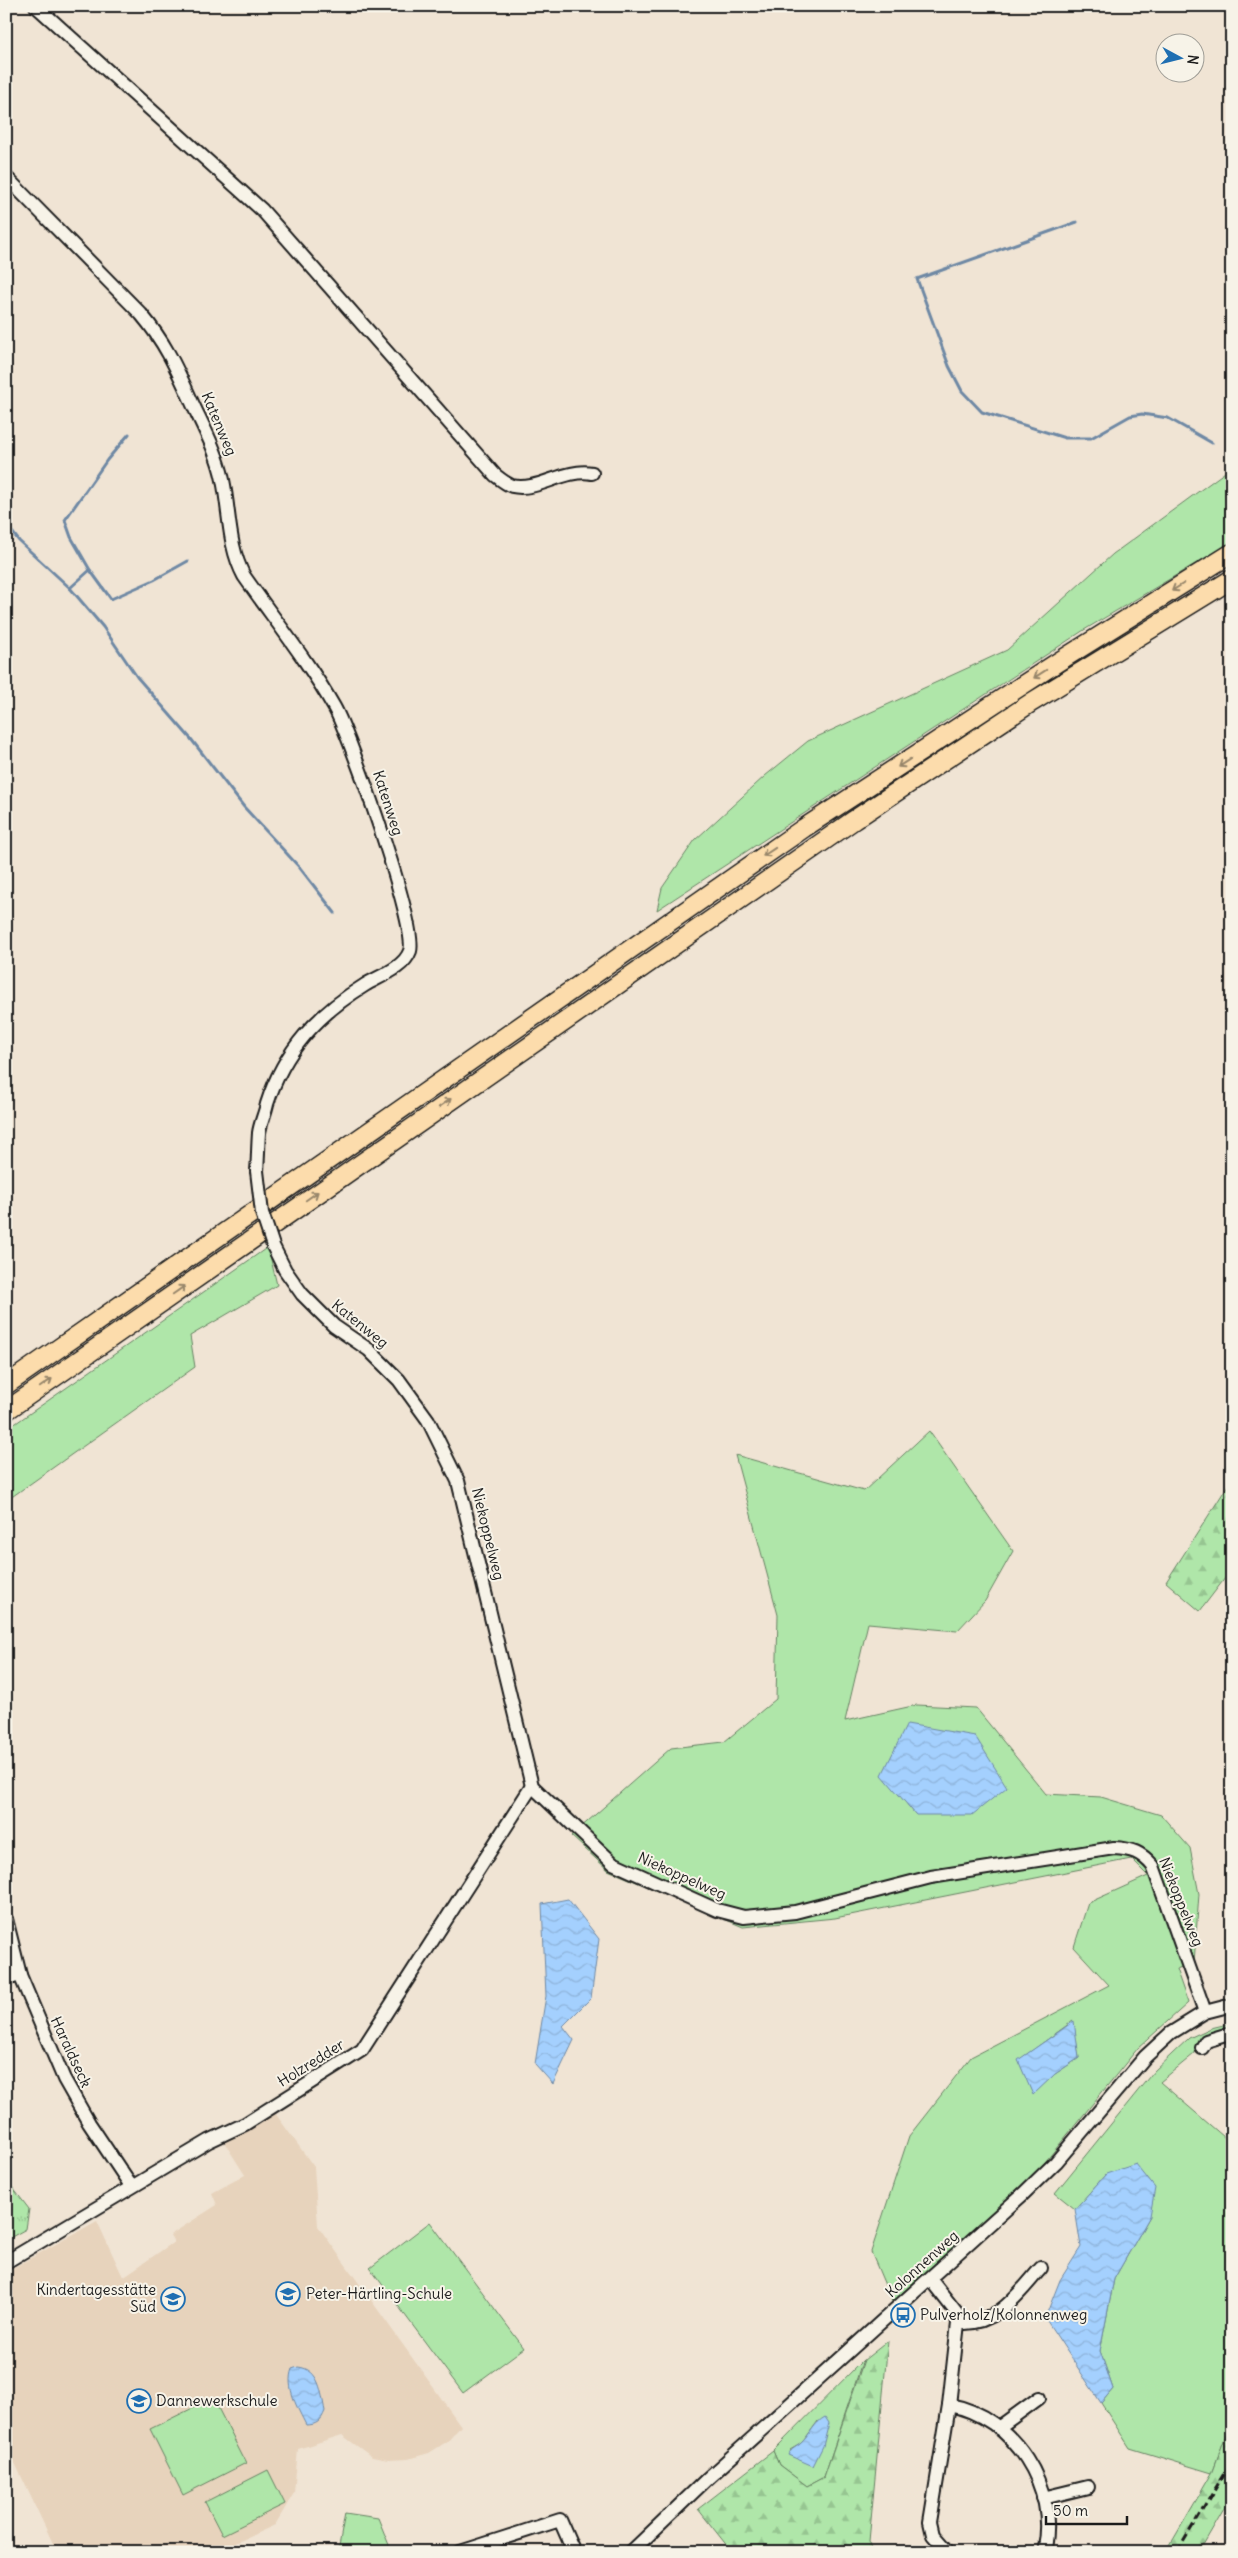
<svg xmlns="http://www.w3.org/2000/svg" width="1238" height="2558" viewBox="0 0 1238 2558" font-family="Delius,sans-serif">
<defs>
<pattern id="forest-firs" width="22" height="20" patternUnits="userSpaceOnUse" patternTransform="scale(1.25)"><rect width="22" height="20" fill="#afe6a9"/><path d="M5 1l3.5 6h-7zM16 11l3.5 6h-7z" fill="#96c591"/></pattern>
<pattern id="park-tufts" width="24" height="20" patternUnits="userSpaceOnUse" patternTransform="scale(1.25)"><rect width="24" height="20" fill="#afe6a9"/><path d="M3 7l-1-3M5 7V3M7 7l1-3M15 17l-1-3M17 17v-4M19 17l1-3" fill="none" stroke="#96c591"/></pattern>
<pattern id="water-waves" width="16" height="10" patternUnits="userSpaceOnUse" patternTransform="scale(1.25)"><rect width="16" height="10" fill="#a4d0fe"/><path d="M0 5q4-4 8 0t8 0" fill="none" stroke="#8db2d9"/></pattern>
</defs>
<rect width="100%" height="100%" fill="#f0e4d4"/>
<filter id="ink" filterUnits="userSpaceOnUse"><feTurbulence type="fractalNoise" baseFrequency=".02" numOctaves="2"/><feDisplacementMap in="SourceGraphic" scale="10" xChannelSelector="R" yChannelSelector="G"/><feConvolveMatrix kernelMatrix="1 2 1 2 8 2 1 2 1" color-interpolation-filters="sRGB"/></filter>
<g filter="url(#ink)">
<polygon fill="#e7d3bc" points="275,2113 314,2167 318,2226 461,2426 448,2441 429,2453 408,2459 388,2460 372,2457 342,2435 298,2449 294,2493 275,2525 216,2552 57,2552 6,2444 6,2272 97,2221 123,2277 174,2242 170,2235 217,2205 212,2193 245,2175 224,2142"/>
<g fill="#afe6a9" stroke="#668162" fill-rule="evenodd">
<polygon points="1232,467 1232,542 1084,630 657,910 662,888 695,840 765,776 808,741 1007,650 1113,554"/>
<polygon points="268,1247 277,1285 190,1336 195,1367 6,1501 6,1430"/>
<path d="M929,1431L1013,1551L985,1601L957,1631L868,1623L845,1721L917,1705L976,1708L1046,1794L1101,1797L1161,1815L1190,1848L1199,1894L1194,1963L1176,1969L1188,2003L1138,2048L1037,2172L893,2304L871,2252L909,2136L971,2057L1109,1985L1074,1947L1088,1903L1148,1876L1131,1859L835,1918L743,1927L608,1870L571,1836L671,1748L724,1742L776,1699L778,1615L735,1455L864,1491ZM975,1736L916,1815L902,1798ZM1073,2021L1079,2058L1055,2074L1033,2094L1019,2060Z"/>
<polygon points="1232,2023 1232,2034 1202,2041 1194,2054 1160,2082 1224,2137 1232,2149 1232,2419 1212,2473 1130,2448 1101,2403 1113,2389 1100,2351 1114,2279 1150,2216 1106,2174 1075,2209 1055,2193 1154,2071 1189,2038 1211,2028"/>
<polygon points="430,2222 524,2348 463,2393 370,2268"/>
<path d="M863,2360L824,2477L807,2486L779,2465L773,2451ZM818,2421L813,2466L790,2450L802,2443Z"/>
<polygon points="213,2398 246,2463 183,2495 150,2429"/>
<polygon points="268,2470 285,2504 222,2535 205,2502"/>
<polygon points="345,2513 378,2518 389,2545 389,2552 338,2552"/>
</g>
<g fill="url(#forest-firs)" stroke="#668162">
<polygon points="1232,1479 1232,1569 1200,1611 1166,1582"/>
<polygon points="888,2341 869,2541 874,2552 732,2552 698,2509 773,2451 779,2465 807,2486 824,2477 864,2360"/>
<polygon points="1232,2419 1232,2495 1199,2552 1166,2552 1212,2473"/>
</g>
<polygon fill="url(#park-tufts)" stroke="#668162" points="6,2179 29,2209 26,2229 6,2240"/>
<g fill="url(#water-waves)" stroke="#6e88a4">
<polygon points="907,1724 975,1736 1007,1787 972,1815 916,1815 882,1775"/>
<polygon points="568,1899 599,1939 591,1998 563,2026 574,2040 553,2084 535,2064 546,1996 542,1904"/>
<polygon points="1074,2021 1079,2058 1055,2074 1033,2095 1018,2060"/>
<polygon points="1136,2164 1155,2188 1150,2216 1114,2279 1100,2351 1113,2389 1101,2403 1045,2318 1060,2280 1081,2247 1075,2209 1106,2174"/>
<path d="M298,2367C320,2369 321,2393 325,2411C321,2421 317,2425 306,2425C298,2409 285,2387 292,2369Z"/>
<path d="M825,2417L829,2423L823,2446L813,2466L788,2455C791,2448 798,2447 803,2441C811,2433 814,2423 825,2417Z"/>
</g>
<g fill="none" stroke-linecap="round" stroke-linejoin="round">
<g stroke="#6e88a4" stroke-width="3">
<polyline points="1077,222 917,279 949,366 962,391 982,412 1065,438 1091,438 1130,416 1142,414 1168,418 1212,443"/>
<polyline points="6,524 19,541 70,588 103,627 137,677 191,739 244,807 300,868 335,913"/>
<polyline points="90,570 71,537 65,520 107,460 129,434"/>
<polyline points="70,588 90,570 111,599 154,580 188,561"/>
</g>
<g stroke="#1c1c1c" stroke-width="16">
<g id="minor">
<path d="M36,6L262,210L495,475C500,479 506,484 512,486C538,492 564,468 592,473"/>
<path d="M6,177L141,314C168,346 178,372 195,409C206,432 218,455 223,480C230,513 228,546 244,576C274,619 308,661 334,707C350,735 418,927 410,951C404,968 380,976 365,985C318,1014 284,1050 267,1104C265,1114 260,1124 259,1133C258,1146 258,1159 257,1171"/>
<path d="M273,1246L285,1270L302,1294L334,1326L369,1350L399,1380L428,1420L458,1481L532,1786L613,1863L717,1910L744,1917L795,1912L931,1877L1114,1848C1132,1849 1141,1852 1153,1866L1205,2012"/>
<polyline points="6,1919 20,1975 64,2079 89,2123 131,2186"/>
<polyline points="6,1979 20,1975"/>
<polyline points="1202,2048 1206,2041 1232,2033"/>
<polyline points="6,2262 209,2141 245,2124 362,2050 532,1786"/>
<polyline points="930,2279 956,2312 958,2323 949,2405 930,2522 933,2535 948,2552"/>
<path d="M958,2323C997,2326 1018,2294 1041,2268"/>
<path d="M949,2405C1013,2416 1060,2488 1044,2552"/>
<polyline points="998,2428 1039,2398"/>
<polyline points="1043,2498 1088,2487"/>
<polyline points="460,2552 560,2520 574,2552"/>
<polyline points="631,2552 707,2479 1023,2194 1056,2162 1145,2057 1171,2033 1205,2012 1232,2005"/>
</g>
</g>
<g stroke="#1c1c1c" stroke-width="21">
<g id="highway">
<polyline points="6,1385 804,828 1058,662 1232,553"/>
<polyline points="6,1411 854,820 1032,702 1232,579"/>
</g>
</g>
<use href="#minor" stroke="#f7f3e8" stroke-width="12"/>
<use href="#highway" stroke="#fcdcac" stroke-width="18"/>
<polyline stroke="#1c1c1c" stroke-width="3" stroke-dasharray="8 4" stroke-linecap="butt" points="1177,2552 1232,2461"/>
<g stroke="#1c1c1c" stroke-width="16" stroke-linecap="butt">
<polyline id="minor-bridge" points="257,1171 262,1213 273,1246"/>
</g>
<use href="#minor-bridge" stroke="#f7f3e8" stroke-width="12"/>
</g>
<defs><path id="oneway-shaft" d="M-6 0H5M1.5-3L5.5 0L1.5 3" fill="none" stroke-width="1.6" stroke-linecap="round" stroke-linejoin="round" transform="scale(1.25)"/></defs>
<g stroke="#97866b">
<use href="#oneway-shaft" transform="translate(1178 587) rotate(148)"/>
<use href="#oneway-shaft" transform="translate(1040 674) rotate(147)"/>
<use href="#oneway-shaft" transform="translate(904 763) rotate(147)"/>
<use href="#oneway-shaft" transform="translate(769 852) rotate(146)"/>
<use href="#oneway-shaft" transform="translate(445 1103) rotate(-35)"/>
<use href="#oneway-shaft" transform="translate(312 1196) rotate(-35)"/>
<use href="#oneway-shaft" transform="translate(179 1290) rotate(-35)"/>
<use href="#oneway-shaft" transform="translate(46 1383) rotate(-35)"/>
</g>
</g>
<defs>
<g id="school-ring" transform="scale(1.25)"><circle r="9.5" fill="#f7f3e8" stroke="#1f6fb2" stroke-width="1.5"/><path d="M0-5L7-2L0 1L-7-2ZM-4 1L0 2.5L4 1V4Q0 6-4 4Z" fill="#1f6fb2"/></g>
<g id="bus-ring" transform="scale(1.25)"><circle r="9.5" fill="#f7f3e8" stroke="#1f6fb2" stroke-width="1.5"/><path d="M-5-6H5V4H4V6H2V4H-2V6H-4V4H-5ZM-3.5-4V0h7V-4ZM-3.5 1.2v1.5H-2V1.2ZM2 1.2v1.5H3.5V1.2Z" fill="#1f6fb2"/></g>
</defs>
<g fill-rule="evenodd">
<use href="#school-ring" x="288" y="2294"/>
<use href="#school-ring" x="173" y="2299"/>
<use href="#bus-ring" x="903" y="2315"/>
<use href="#school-ring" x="139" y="2401"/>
</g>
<g text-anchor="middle" stroke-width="4" stroke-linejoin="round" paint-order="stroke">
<g font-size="15" fill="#1c1c1c" stroke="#f7f3e8">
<text transform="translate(219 424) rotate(67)" y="5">Katenweg</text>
<text transform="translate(388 803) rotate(72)" y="5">Katenweg</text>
<text transform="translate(360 1324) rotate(39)" y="5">Katenweg</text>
<text transform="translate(488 1534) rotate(76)" y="5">Niekoppelweg</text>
<text transform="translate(682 1876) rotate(24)" y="5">Niekoppelweg</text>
<text transform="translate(1181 1902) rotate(68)" y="5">Niekoppelweg</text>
<text transform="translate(71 2052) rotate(65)" y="5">Haraldseck</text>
<text transform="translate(311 2063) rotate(-32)" y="5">Holzredder</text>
<text transform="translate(922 2264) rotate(-42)" y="5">Kolonnenweg</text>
</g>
<g font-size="15" fill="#1c1c1c" stroke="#f7f3e8" text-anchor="start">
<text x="156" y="2295" text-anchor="end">Kindertagesstätte<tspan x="156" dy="17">Süd</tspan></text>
<text x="306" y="2299">Peter-Härtling-Schule</text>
<text x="920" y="2320">Pulverholz/Kolonnenweg</text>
<text x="156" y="2406">Dannewerkschule</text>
</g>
</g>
<rect width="1238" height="2558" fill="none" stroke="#f7f3e8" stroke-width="25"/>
<rect x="12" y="12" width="1213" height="2533" fill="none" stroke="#1c1c1c" stroke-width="2" filter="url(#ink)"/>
<g transform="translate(1180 58) rotate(97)"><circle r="24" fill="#f7f3e8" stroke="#9f9d96"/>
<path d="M0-4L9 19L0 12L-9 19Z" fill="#1f6fb2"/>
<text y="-8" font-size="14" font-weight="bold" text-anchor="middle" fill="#1c1c1c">N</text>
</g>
<path d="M1046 2516v8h81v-8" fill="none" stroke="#1c1c1c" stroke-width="2.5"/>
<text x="1053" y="2516" font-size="15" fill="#1c1c1c" stroke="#f7f3e8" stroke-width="4" paint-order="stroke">50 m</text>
</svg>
